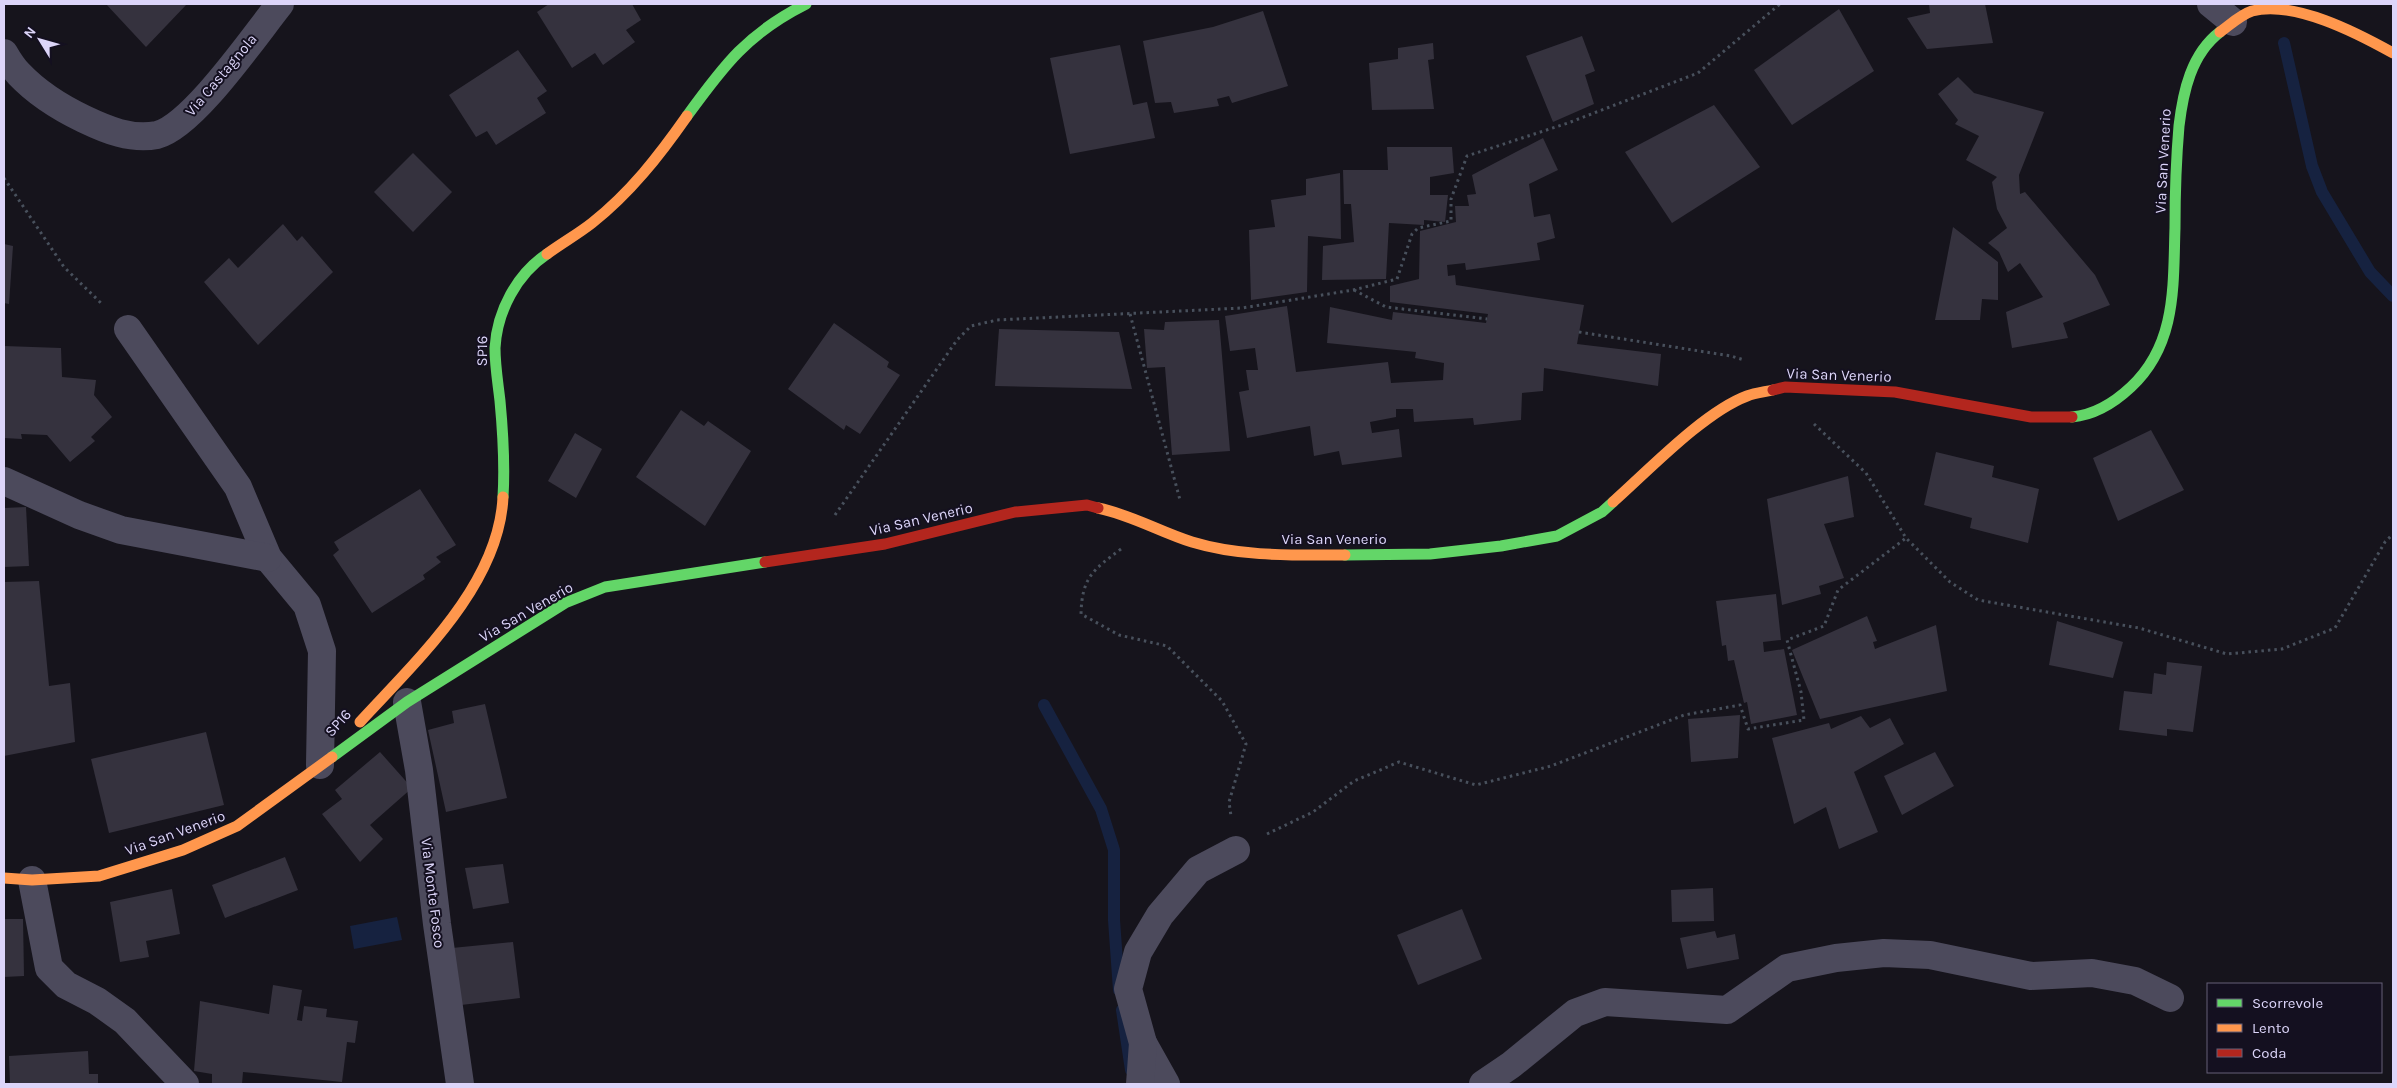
<svg xmlns="http://www.w3.org/2000/svg" width="2397" height="1088" viewBox="0 0 2397 1088" font-family="Karla,sans-serif">
<rect width="100%" height="100%" fill="#16141c"/>
<polygon fill="#162240" points="397,917 402,940 354,949 350,926"/>
<g fill="none" stroke-linecap="round" stroke-linejoin="round">
<g stroke="#162240" stroke-width="12">
<polyline points="2284,43 2312,166 2322,192 2370,272 2393,296"/>
<polyline points="1044,705 1101,809 1114,850 1114,920 1119,990"/>
<polyline points="1122,1010 1131,1070"/>
</g>
</g>
<g fill="#35323e">
<polygon points="106,4 187,4 146,47"/>
<polygon points="549,4 632,4 641,20 626,30 635,42 603,65 595,53 572,68 537,12"/>
<polygon points="1929,4 1985,4 1993,43 1927,49 1907,18 1930,13"/>
<polygon points="1839,9 1874,71 1792,125 1754,70"/>
<polygon points="1263,11 1288,86 1232,103 1229,96 1217,99 1219,106 1174,113 1171,102 1155,103 1143,41 1213,27"/>
<polygon points="1582,36 1595,71 1585,75 1594,104 1553,122 1526,56"/>
<polygon points="1433,43 1434,59 1428,60 1434,109 1372,110 1369,63 1398,59 1398,48"/>
<polygon points="1120,45 1133,105 1147,102 1155,138 1070,154 1050,58"/>
<polygon points="518,50 547,91 537,98 546,113 496,145 487,131 476,137 449,95"/>
<polygon points="1958,77 1974,93 2044,112 2019,175 2020,194 2025,192 2095,275 2110,305 2063,323 2068,338 2012,348 2006,312 2043,297 2020,263 2008,272 1999,252 1988,243 2007,228 1997,209 1992,182 1997,177 1966,160 1979,136 1955,124 1958,120 1938,94"/>
<polygon points="1714,105 1760,167 1672,223 1625,152"/>
<polygon points="1543,138 1558,170 1529,184 1534,217 1550,214 1555,238 1537,243 1540,260 1466,270 1465,263 1447,265 1448,276 1455,275 1456,285 1584,305 1577,344 1661,354 1658,386 1544,368 1543,391 1522,393 1521,420 1474,425 1473,418 1414,422 1413,409 1396,409 1396,417 1370,422 1372,433 1399,429 1402,457 1342,465 1339,451 1314,456 1310,426 1247,438 1239,392 1249,390 1246,370 1258,370 1255,348 1230,351 1225,316 1287,306 1296,372 1388,362 1391,383 1443,380 1444,363 1415,358 1416,352 1327,343 1330,307 1392,320 1393,312 1486,323 1488,314 1390,302 1390,286 1419,279 1420,231 1456,222 1455,206 1469,206 1467,195 1476,194 1472,175"/>
<polygon points="1387,147 1452,147 1454,173 1430,177 1430,195 1448,195 1445,222 1424,220 1424,225 1389,223 1386,279 1322,280 1323,246 1354,242 1351,204 1344,204 1343,170 1388,170"/>
<polygon points="413,153 452,192 413,232 374,192"/>
<polygon points="1340,173 1341,239 1308,236 1307,292 1251,300 1249,230 1275,227 1271,200 1306,195 1306,179"/>
<polygon points="283,224 297,241 302,236 333,272 258,345 204,282 229,258 238,268"/>
<polygon points="1953,227 1998,262 1998,300 1982,299 1980,320 1935,320"/>
<polygon points="4,244 13,246 9,304 4,303"/>
<polygon points="1219,320 1230,451 1172,455 1165,367 1147,368 1144,329 1164,330 1165,322"/>
<polygon points="834,323 889,362 887,367 900,375 860,434 846,425 844,430 788,389"/>
<polygon points="999,329 1119,332 1132,389 995,386"/>
<polygon points="4,346 61,348 62,377 96,380 94,395 112,417 91,437 95,441 70,462 47,435 21,434 22,439 4,438"/>
<polygon points="681,410 704,426 708,421 751,451 705,526 636,477"/>
<polygon points="2151,430 2184,490 2118,521 2093,458"/>
<polygon points="575,433 602,449 576,498 548,481"/>
<polygon points="1936,452 1994,466 1992,477 2039,489 2028,543 1970,528 1972,518 1924,505"/>
<polygon points="1848,476 1854,517 1824,524 1844,578 1819,586 1821,594 1782,605 1767,499"/>
<polygon points="420,489 456,545 436,557 441,562 423,575 425,579 372,613 333,555 339,550 334,542"/>
<polygon points="26,507 29,566 4,567 4,508"/>
<polygon points="39,581 49,686 70,683 75,742 4,756 4,582"/>
<polygon points="1776,594 1781,640 1763,642 1764,652 1784,649 1797,715 1751,724 1747,702 1744,703 1734,660 1728,661 1726,645 1722,646 1716,601"/>
<polygon points="1867,616 1877,641 1873,642 1875,649 1936,625 1947,691 1820,719 1792,650"/>
<polygon points="2057,621 2123,642 2113,678 2049,665"/>
<polygon points="2167,662 2202,666 2193,732 2167,729 2167,736 2119,730 2124,691 2152,694 2154,673 2166,675"/>
<polygon points="485,704 507,798 446,812 428,730 454,723 452,711"/>
<polygon points="1740,715 1738,758 1691,762 1688,719"/>
<polygon points="1861,716 1870,728 1890,718 1904,744 1854,772 1878,832 1839,849 1826,807 1794,824 1772,738 1829,723 1831,729"/>
<polygon points="206,732 224,805 109,833 91,759"/>
<polygon points="380,752 412,788 370,825 383,839 360,862 322,814 342,799 335,790"/>
<polygon points="1935,752 1954,786 1902,815 1884,776"/>
<polygon points="285,857 298,890 225,918 212,885"/>
<polygon points="503,864 509,903 473,909 465,868"/>
<polygon points="1713,888 1714,921 1672,922 1671,890"/>
<polygon points="172,889 180,934 146,941 149,957 120,962 110,902"/>
<polygon points="1462,909 1482,959 1418,985 1397,935"/>
<polygon points="4,919 23,919 24,976 4,977"/>
<polygon points="1715,931 1717,938 1735,934 1739,959 1687,969 1680,938"/>
<polygon points="513,942 520,998 461,1005 452,948"/>
<polygon points="273,985 302,990 297,1020 302,1021 304,1006 327,1009 326,1017 358,1021 355,1043 347,1042 342,1082 243,1072 242,1084 212,1084 212,1074 194,1071 200,1001 269,1014"/>
<polygon points="88,1051 89,1074 98,1074 98,1084 10,1084 9,1056"/>
</g>
<g fill="none" stroke-linecap="round" stroke-linejoin="round">
<g stroke="#48505c" stroke-width="3" stroke-dasharray="2.5 4" stroke-linecap="butt">
<polyline points="4,178 64,267 103,305"/>
<polyline points="1354,290 1386,307 1487,319"/>
<polyline points="1130,314 1180,500"/>
<polyline points="1579,332 1731,356 1744,360"/>
<polyline points="1814,424 1866,473 1906,538 1950,582 1978,600 2139,628 2227,654 2282,649 2335,628 2385,542 2393,534"/>
<polyline points="835,515 957,340 971,326 997,320 1242,308 1353,290 1397,279 1412,234 1418,228 1451,221 1451,199 1467,156 1568,123 1698,73 1780,4"/>
<path d="M1121,549C1093,570 1082,577 1081,614L1119,635L1167,646L1222,701L1246,744L1229,802L1231,816"/>
<polyline points="1267,834 1313,812 1354,781 1399,762 1476,785 1551,766 1684,715 1740,705 1748,729 1804,720 1801,692 1787,640 1824,626 1838,590 1906,538"/>
</g>
<g stroke="#4c4a5c" stroke-width="28">
<polyline points="2211,4 2233,22"/>
<path d="M4,53C8,60 13,68 19,74C37,93 61,108 84,119C107,130 131,140 157,135C193,126 255,35 280,4"/>
<polyline points="128,329 238,487 268,558 307,605 322,651 320,765"/>
<polyline points="4,481 79,515 121,530 268,558"/>
<polyline points="407,702 419,770 437,924 460,1084"/>
<polyline points="32,880 49,968 66,985 97,1001 125,1021 185,1084"/>
<polyline points="1143,1043 1166,1084"/>
<polyline points="1140,1084 1143,1043 1128,989 1138,952 1160,915 1198,870 1236,850"/>
<polyline points="1483,1084 1511,1065 1575,1013 1605,1002 1727,1010 1787,968 1836,958 1884,953 1930,955 2031,976 2092,973 2135,981 2170,998"/>
</g>
<g stroke="#63d668" stroke-width="11">
<path d="M687,116C724,65 748,33 806,4"/>
<path d="M2072,417C2094,415 2115,402 2131,387C2177,344 2173,286 2175,228C2175,194 2176,161 2179,126C2183,92 2191,54 2220,32"/>
<path d="M503,497C505,465 503,433 500,401C498,383 495,366 495,348C497,311 517,274 547,254"/>
<polyline points="1345,555 1430,554 1501,546 1557,536 1602,512 1613,502"/>
<polyline points="332,757 407,702 565,603 605,587 765,562"/>
</g>
<g stroke="#ff974d" stroke-width="11">
<path d="M2220,32C2230,25 2240,15 2252,11C2294,0 2357,33 2393,53"/>
<path d="M547,254C562,243 578,234 592,223C630,193 659,156 687,116"/>
<path d="M1613,502C1648,471 1704,412 1747,396C1755,393 1764,392 1773,390"/>
<path d="M1098,508C1132,515 1160,532 1192,542C1241,557 1294,555 1345,555"/>
<path d="M360,722C416,661 499,585 503,497"/>
<polyline points="4,878 32,880 99,876 183,850 237,826 332,757"/>
</g>
<g stroke="#b3261e" stroke-width="11">
<polyline points="1773,390 1785,387 1895,392 2031,417 2072,417"/>
<polyline points="765,562 885,544 1015,512 1087,505 1098,508"/>
</g>
</g>
<g text-anchor="middle" stroke-width="4" stroke-linejoin="round" paint-order="stroke">
<g font-size="15" fill="#dcd5f9" stroke="#141020">
<text transform="translate(221 75) rotate(-50)" y="5">Via Castagnola</text>
<text transform="translate(2163 161) rotate(-87)" y="5">Via San Venerio</text>
<text transform="translate(482 351) rotate(-89)" y="5">SP16</text>
<text transform="translate(1839 375) rotate(2)" y="5">Via San Venerio</text>
<text transform="translate(921 519) rotate(-13)" y="5">Via San Venerio</text>
<text x="1334" y="544">Via San Venerio</text>
<text transform="translate(526 612) rotate(-30)" y="5">Via San Venerio</text>
<text transform="translate(338 723) rotate(-48)" y="5">SP16</text>
<text transform="translate(175 833) rotate(-20)" y="5">Via San Venerio</text>
<text transform="translate(433 893) rotate(83)" y="5">Via Monte Fosco</text>
</g>
</g>
<rect width="2397" height="1088" fill="none" stroke="#dcd5f9" stroke-width="10"/>
<rect x="2207" y="983" width="175" height="90" fill="#141020" stroke="#645f77"/>
<rect x="2217" y="999" width="25" height="8" fill="#63d668" stroke="#645f77"/>
<text x="2252" y="1008" font-size="15" fill="#dcd5f9">Scorrevole</text>
<rect x="2217" y="1024" width="25" height="8" fill="#ff974d" stroke="#645f77"/>
<text x="2252" y="1033" font-size="15" fill="#dcd5f9">Lento</text>
<rect x="2217" y="1049" width="25" height="8" fill="#b3261e" stroke="#645f77"/>
<text x="2252" y="1058" font-size="15" fill="#dcd5f9">Coda</text>
<g transform="translate(40 40) rotate(307)" stroke="#141020" stroke-width="4" paint-order="stroke">
<path d="M0-4L9 19L0 12L-9 19Z" fill="#dcd5f9"/>
<text y="-8" font-size="14" font-weight="bold" text-anchor="middle" fill="#dcd5f9">N</text>
</g>
</svg>
